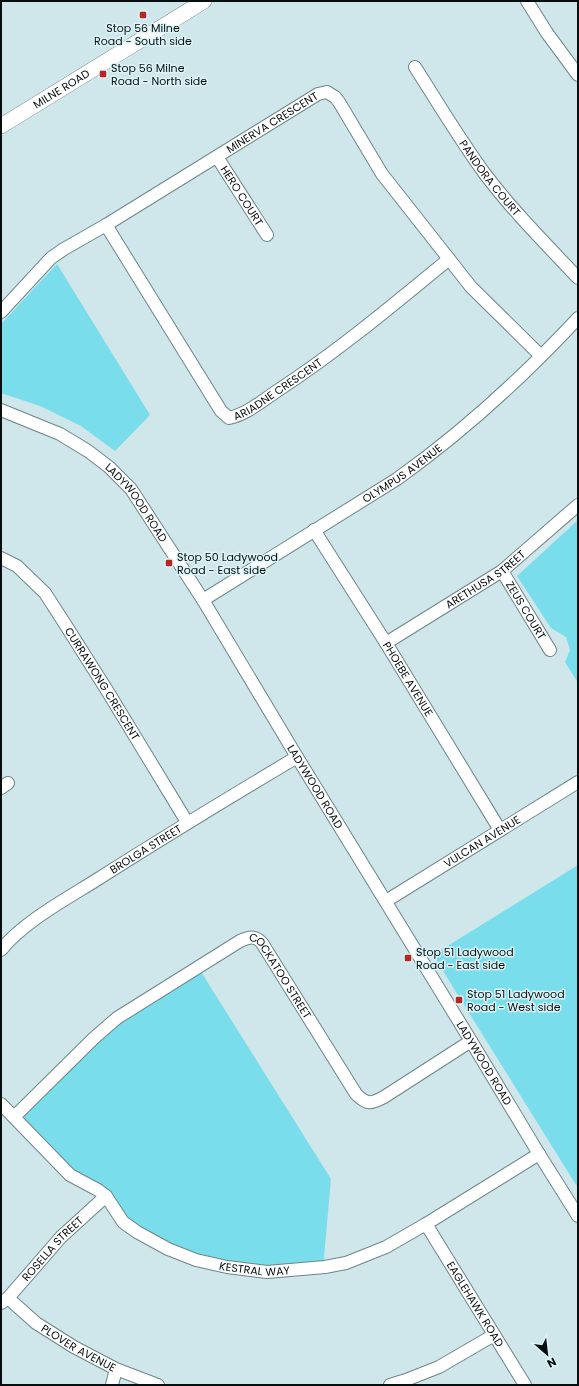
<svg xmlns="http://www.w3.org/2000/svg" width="579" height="1386" viewBox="0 0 579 1386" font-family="Poppins,sans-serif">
<rect width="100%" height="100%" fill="#cfe7eb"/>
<g fill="#79ddec">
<polygon points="57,264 150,415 115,451 81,426 40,406 1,393 1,324"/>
<polygon points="578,520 578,683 565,662 570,650 566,637 551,628 517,576"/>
<polygon points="578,865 578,1188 433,955"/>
<polygon points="198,967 331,1179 324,1257 325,1267 227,1267 137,1232 14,1117 94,1038"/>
</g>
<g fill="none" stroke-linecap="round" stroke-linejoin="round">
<g stroke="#6e8588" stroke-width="14">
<g id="minor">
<polyline points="527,1 547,33 578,75"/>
<path id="s1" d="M415,67C438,103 460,140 485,174C513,211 546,244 578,278"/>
<path id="s2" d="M217,157L267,235"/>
<path id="s3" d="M106,225L221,411L229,418C247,414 262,401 277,391C337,352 393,305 449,259"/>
<path id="s4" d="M1,312L51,258L64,249L106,225L318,94L327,92L335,97L339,102L382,174L449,259L471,287L541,356"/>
<path id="s5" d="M1,410L60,434L88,451L109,467L131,489L203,600L297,757L471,1041L539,1154L578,1216"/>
<path id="s6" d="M314,530L386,643L500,830"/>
<path id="s7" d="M1,558L17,566L45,593L65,624L108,692L187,822"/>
<path id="s8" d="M502,571L550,650"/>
<path id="s9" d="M203,600L397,479C463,432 523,377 578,318"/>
<path id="s10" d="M386,643L502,571L578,505"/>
<polyline points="1,788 8,783"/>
<path id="s11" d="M386,901L578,782"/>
<path id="s12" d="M1,950C23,922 68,898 98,879C164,837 230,797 297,757"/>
<path id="s13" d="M1,1104L70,1175L98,1190L106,1196L123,1222L137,1232L168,1249L196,1260L227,1267L267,1272L325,1267L346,1263L386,1247L426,1224L539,1154"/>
<path id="s14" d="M14,1117L94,1038L117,1018L240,941C249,937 255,935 262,943L356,1094C367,1105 371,1104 384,1097L471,1041"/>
<path id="s15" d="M426,1224L525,1385"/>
<path id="s16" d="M8,1298L36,1323L74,1347L116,1369L158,1385"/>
<path id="s17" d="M1,1303L8,1298L61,1237L106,1196"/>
<polyline points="112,1385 116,1369"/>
<polyline points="390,1385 406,1380 439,1367 494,1335"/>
</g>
</g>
<g stroke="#6e8588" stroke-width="16">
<g id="major">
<path id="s18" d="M1,126L204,1"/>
</g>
</g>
<use href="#minor" stroke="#fff" stroke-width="12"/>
<use href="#major" stroke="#fff" stroke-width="15"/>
</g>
<g fill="#b62724" stroke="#dcf4f8" stroke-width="1.5">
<rect x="139" y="11" width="8" height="8" rx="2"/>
<rect x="99" y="70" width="8" height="8" rx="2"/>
<rect x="165" y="559" width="8" height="8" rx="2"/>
<rect x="404" y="954" width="8" height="8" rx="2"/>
<rect x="455" y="996" width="8" height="8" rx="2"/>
</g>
<g text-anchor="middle" stroke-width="3" stroke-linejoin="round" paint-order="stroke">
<g font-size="11" fill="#060e0f" stroke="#dcf4f8" text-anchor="start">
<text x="143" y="32" text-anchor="middle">Stop 56 Milne<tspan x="143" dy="13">Road - South side</tspan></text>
<text x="111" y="72">Stop 56 Milne<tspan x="111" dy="13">Road - North side</tspan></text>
<text x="177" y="561">Stop 50 Ladywood<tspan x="177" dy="13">Road - East side</tspan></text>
<text x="416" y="956">Stop 51 Ladywood<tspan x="416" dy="13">Road - East side</tspan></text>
<text x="467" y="998">Stop 51 Ladywood<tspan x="467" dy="13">Road - West side</tspan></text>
</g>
<g font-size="11" fill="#060e0f" stroke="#dcf4f8">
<text dy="4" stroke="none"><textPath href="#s18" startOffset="71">MILNE ROAD</textPath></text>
<text dy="4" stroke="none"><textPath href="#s4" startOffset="333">MINERVA CRESCENT</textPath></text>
<text dy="4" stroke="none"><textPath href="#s1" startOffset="134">PANDORA COURT</textPath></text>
<text dy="4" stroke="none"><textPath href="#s2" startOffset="46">HERO COURT</textPath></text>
<text dy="4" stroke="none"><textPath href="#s3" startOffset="286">ARIADNE CRESCENT</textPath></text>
<text dy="4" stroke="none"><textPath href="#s9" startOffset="236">OLYMPUS AVENUE</textPath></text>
<text dy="4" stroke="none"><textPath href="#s5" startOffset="168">LADYWOOD ROAD</textPath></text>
<text dy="4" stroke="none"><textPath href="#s10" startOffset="118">ARETHUSA STREET</textPath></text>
<text dy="4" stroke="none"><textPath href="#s8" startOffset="46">ZEUS COURT</textPath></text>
<text dy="4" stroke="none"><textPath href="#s6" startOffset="176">PHOEBE AVENUE</textPath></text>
<text dy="4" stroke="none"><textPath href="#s7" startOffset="164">CURRAWONG CRESCENT</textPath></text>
<text dy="4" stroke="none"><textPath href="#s5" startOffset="504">LADYWOOD ROAD</textPath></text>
<text dy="4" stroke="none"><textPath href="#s11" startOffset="113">VULCAN AVENUE</textPath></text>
<text dy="4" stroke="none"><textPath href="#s12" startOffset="177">BROLGA STREET</textPath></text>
<text dy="4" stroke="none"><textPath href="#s14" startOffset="349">COCKATOO STREET</textPath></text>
<text dy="4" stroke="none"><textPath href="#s5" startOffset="828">LADYWOOD ROAD</textPath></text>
<text dy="4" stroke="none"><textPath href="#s17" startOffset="75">ROSELLA STREET</textPath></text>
<text dy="4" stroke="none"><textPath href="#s13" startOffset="314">KESTRAL WAY</textPath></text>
<text dy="4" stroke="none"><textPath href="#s15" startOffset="94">EAGLEHAWK ROAD</textPath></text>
<text dy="4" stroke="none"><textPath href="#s16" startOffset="87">PLOVER AVENUE</textPath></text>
</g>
</g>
<rect width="579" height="1386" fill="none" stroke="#060e0f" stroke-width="4"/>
<g transform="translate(547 1354) rotate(152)" stroke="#dcf4f8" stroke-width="3" paint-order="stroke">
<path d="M0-3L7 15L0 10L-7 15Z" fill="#060e0f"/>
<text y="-6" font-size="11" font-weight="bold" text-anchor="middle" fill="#060e0f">N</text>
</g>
</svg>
